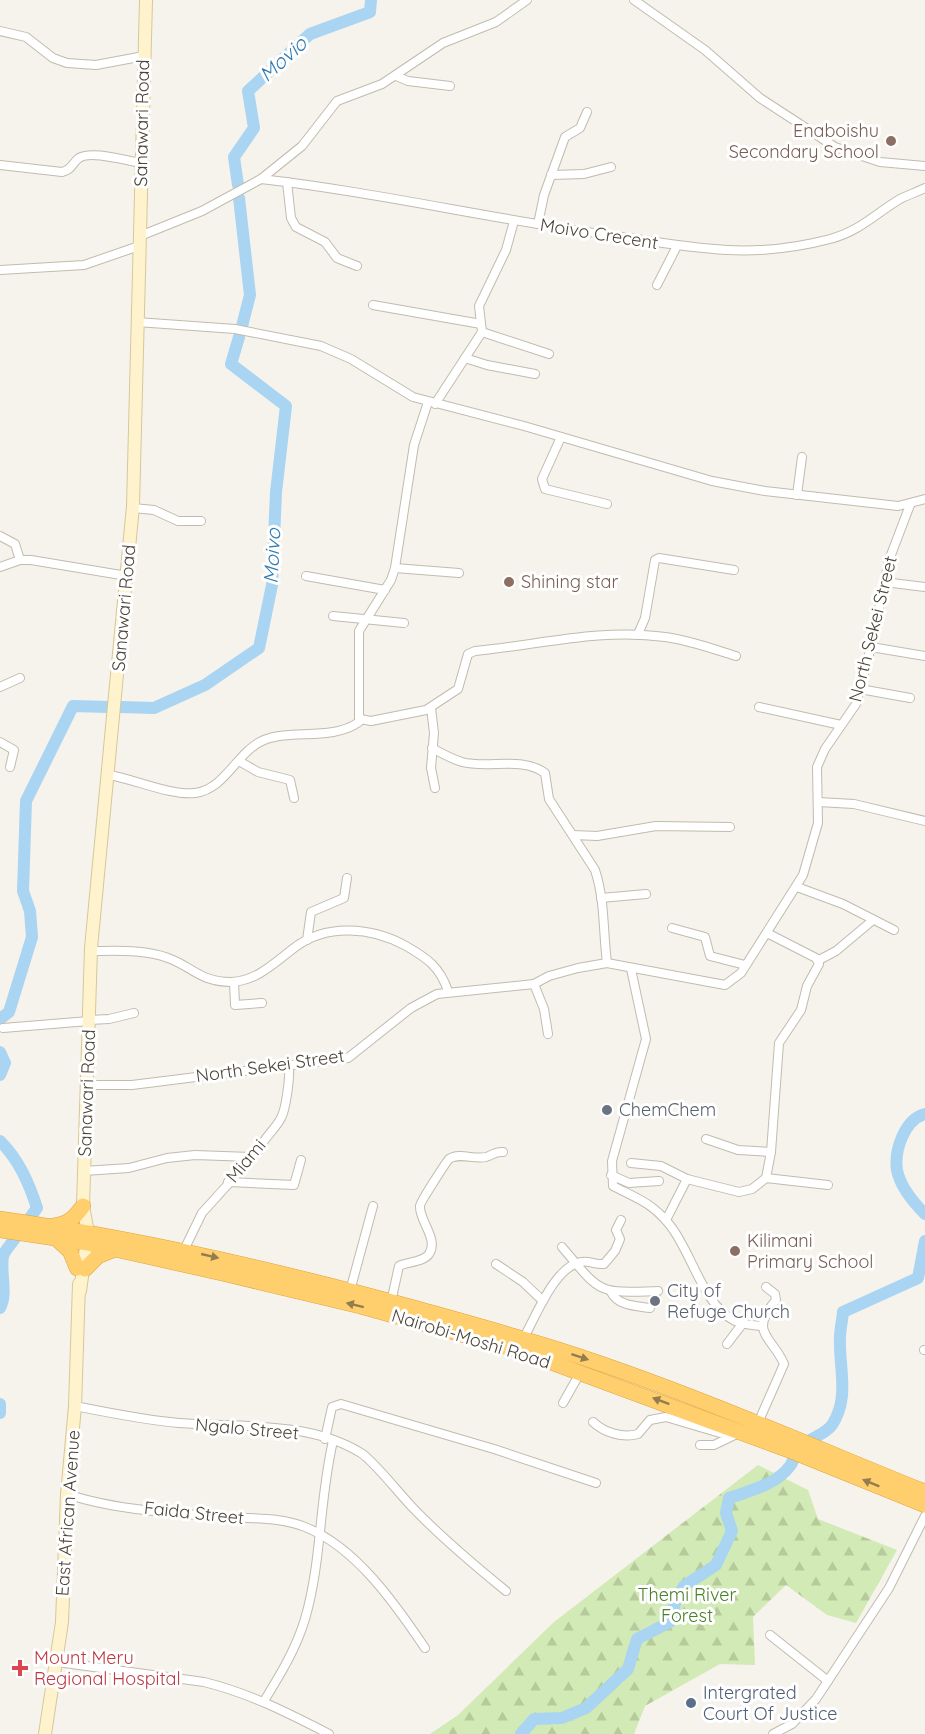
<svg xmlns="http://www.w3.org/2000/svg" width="925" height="1734" viewBox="0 0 925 1734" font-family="Quicksand,sans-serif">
<defs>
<pattern id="forest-firs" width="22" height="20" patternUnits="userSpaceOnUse" patternTransform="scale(1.5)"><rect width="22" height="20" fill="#d2eab5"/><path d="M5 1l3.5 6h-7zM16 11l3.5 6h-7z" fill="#b6ca9c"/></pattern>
</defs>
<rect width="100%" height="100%" fill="#f6f3ec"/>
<polygon fill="url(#forest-firs)" points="758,1465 808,1490 818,1519 897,1550 856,1623 827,1615 786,1585 753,1617 755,1665 720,1664 645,1706 634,1734 430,1734 458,1715 554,1622"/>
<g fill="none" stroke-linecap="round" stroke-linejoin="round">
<g stroke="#a9d4f2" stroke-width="12">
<polyline points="238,185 234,157 254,128 248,91 310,34 370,12 371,0"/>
<polyline points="239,198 250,295 242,326"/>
<polyline points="121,707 154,708 205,685 259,648 272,585 276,492 286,406 231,364 239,337"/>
<polyline points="0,1019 9,1012 32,937 30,911 23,891 26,801 73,706 109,707"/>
<polyline points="0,1052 5,1063 0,1075"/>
<path d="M925,1114C905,1119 894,1150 897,1170C900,1186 914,1203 925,1214"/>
<path d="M0,1141C19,1160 29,1183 37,1208L29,1219"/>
<path d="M0,1308C8,1294 0,1273 3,1256C5,1250 12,1243 16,1237"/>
<polyline points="0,1404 0,1413"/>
<path d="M521,1734L534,1719L562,1718L586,1708L628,1669L637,1639L670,1622L676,1600L684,1586L716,1565L732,1531L726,1513L729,1498C749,1491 776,1485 790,1466C794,1461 794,1454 798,1449C806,1439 824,1436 832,1425C849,1399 840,1372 840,1344C839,1334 842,1323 843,1312L918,1278L925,1241"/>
</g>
<g stroke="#c2bbae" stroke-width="10">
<g id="street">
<polyline points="634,0 705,50 760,98 835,147 880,162 925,166"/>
<polyline points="0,31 26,37 53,58 67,63 96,65 144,56"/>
<polyline points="396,76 408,81 450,86"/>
<path d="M0,165L62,172C72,170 72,163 79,158C91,150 127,161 141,163"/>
<polyline points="551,175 584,174 611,167"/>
<path d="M261,179C375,192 487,218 601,234C686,245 743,262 830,239C860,231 875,214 900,199C908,195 917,192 925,188"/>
<polyline points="287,182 291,218 296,227 325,242 337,258 357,266"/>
<polyline points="538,224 544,195 565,137 580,128 587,112"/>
<polyline points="140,236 202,211 261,179 302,146 337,101 382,84 443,43 496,22 527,0"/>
<polyline points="0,270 84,265 139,246"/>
<polyline points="657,285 677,246"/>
<polyline points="373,305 481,324"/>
<polyline points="137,322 235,329 321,346 351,359 413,397 524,426 712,481 765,491 898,506 925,499"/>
<polyline points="482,332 549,354"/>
<polyline points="465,358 487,365 535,374"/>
<polyline points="435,404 482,332 479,306 506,250 514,221"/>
<polyline points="561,437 542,479 545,489 607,504"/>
<polyline points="797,495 802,457"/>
<polyline points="133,508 154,510 178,521 201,521"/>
<polyline points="0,536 15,544 20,560"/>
<polyline points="0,567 20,560 31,560 127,576"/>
<polyline points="395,568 459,573"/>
<polyline points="306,576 385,590"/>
<polyline points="884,582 925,587"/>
<polyline points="333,616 404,623"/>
<polyline points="638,634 645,618 655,560 659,558 734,570"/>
<polyline points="871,647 925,656"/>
<polyline points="0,687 20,678"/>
<polyline points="860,689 910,698"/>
<polyline points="759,707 841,725"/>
<polyline points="431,708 434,733 431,768 435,788"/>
<path d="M360,719L371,721L426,710L458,689L468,654L475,651C539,645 600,628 665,637C689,640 713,649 736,656"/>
<polyline points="0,742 14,750 10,767"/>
<path d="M432,748C441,753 452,759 462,762C488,769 522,756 545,773L549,799L595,870C605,900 603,932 607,963"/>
<polyline points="239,761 258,772 290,780 294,798"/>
<path d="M109,775C134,779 171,796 195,793C226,789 237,751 264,740C292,729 332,741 359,722V631L391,580L395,568L414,445L428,402"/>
<polyline points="818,802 854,804 925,821"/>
<polyline points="573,835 597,836 656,826 730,827"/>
<polyline points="797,887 843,904 894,930"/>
<polyline points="601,898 646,894"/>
<polyline points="672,928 705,937 710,956 745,965"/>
<polyline points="307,940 311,912 344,898 347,878"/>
<path d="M91,951C115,951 145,949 168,958C193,967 200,982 231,982C257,981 274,963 294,948C326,923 372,927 406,946C427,958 440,967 448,991"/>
<polyline points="819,960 836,951 873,920"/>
<path d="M631,969L646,1039L612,1161L613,1186C636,1198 651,1202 669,1224C691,1250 703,1306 735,1321C743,1325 754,1325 762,1326"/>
<polyline points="234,982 235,1005 262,1003"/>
<polyline points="534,984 544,1009 548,1034"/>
<polyline points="89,1020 109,1019 134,1013"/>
<polyline points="3,1028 89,1021"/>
<polyline points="88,1085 132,1085 348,1058 411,1008 437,994 534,984 549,976 578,968 607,963 725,985 741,973 803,875 818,823 817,767 825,749 856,704 871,647 889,560 910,505"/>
<polyline points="706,1139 738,1150 771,1152"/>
<polyline points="631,1163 661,1166 687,1179"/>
<polyline points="84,1171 129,1168 167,1158 195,1155 251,1157"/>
<polyline points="611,1175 629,1183 659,1181"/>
<polyline points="766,1178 828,1185"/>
<polyline points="228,1182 294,1185 301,1160"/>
<polyline points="666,1220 687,1179 739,1192 752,1189 766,1178 771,1152 779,1043 801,1010 807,986 819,964 816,958 767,933"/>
<path d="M562,1247C602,1294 596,1293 658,1291"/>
<path d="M184,1250L202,1213L259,1150C264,1137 275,1130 281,1118C286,1109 290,1078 289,1066"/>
<polyline points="496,1264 523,1282 543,1301"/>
<polyline points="350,1291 373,1206"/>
<path d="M611,1292C618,1306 636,1306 650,1308"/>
<path d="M391,1302L399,1266C407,1262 424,1262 429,1254C439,1239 419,1221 420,1206C420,1202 447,1161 449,1159C460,1152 474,1160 486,1157C493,1155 495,1151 503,1152"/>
<path d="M523,1339C536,1317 554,1267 581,1262C588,1260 596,1265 604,1264L615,1251L620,1239L616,1230L621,1220"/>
<polyline points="727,1344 743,1323"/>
<polyline points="924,1350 925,1350"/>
<polyline points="563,1403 580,1373"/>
<path d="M75,1406C110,1413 144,1420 179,1423C238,1428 308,1420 361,1453C374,1461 401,1496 414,1509C443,1539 474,1565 506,1591"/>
<path d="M593,1422C605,1433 622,1438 638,1434L650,1420L666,1417L720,1433L729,1432"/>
<path d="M758,1423L784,1364C772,1336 748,1333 776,1300L775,1294L766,1287"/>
<polyline points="325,1439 332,1407 341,1404 494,1449 596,1483"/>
<polyline points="700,1445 714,1445 741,1432"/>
<path d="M67,1494C113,1510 180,1514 229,1517C254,1519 281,1517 305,1527C356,1547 396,1605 425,1648"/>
<polyline points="770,1635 828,1681"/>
<path d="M57,1662L204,1682C249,1693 288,1713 329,1734"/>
<path d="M264,1701C280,1675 296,1649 305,1619C322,1561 319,1500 333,1441"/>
<polyline points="773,1734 792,1724 816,1699 889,1588 925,1516"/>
</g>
</g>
<g stroke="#d6c79b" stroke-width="14">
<g id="secondary">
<polyline points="80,1291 88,1233 83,1206 91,948 133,506 146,0"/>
<polyline points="45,1734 62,1622 67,1494 75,1406 79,1284"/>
</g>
</g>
<g stroke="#e0a43c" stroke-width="16">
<g id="highway">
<path d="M0,1219C142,1239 280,1271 418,1309C472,1324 527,1339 581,1357C698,1396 811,1446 925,1492"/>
<path d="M53,1226C69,1224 74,1218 83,1206"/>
<polyline points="0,1230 88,1243 226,1274 360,1306 518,1350 794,1452 925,1505"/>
<polyline points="57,1239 70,1251 77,1268"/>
<polyline points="85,1269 98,1256 115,1249"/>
</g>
</g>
<use href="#street" stroke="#fff" stroke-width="8"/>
<use href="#secondary" stroke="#fff3cd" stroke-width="12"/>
<use href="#highway" stroke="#ffcf6e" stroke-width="15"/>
</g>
<defs><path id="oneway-solid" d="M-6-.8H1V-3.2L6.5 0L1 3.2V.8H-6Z" transform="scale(1.5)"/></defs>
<g fill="#937c4e">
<use href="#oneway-solid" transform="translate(210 1256) rotate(13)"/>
<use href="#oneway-solid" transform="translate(355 1305) rotate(-166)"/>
<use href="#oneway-solid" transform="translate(580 1357) rotate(18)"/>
<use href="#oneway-solid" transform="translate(661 1401) rotate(-159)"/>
<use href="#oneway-solid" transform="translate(871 1483) rotate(-158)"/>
</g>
<g fill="#8d6e63" stroke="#fff" stroke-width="2">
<circle cx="891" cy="141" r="6"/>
<circle cx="509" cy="582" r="6"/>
<circle cx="735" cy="1251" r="6"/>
</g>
<g fill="#6b7280" stroke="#fff" stroke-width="2">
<circle cx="607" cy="1110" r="6"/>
<circle cx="655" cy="1301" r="6"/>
</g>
<path fill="#e0444e" stroke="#fff" stroke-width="2" d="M17 1659h6v6h6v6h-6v6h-6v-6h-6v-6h6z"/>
<circle fill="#5c6f8a" stroke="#fff" stroke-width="2" cx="691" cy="1703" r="6"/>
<g text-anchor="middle" stroke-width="6" stroke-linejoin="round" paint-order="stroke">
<g font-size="18" fill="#4b4439" stroke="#fff">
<text transform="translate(142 123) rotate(-89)" y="6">Sanawari Road</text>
<text transform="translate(599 234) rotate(9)" y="6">Moivo Crecent</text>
<text transform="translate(124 608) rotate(-85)" y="6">Sanawari Road</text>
<text transform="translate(873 629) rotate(-76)" y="6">North Sekei Street</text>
<text transform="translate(270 1066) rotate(-8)" y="6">North Sekei Street</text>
<text transform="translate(87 1093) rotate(-88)" y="6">Sanawari Road</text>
<text transform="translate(246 1161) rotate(-50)" y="6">Miami</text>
<text transform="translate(471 1339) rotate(17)" y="6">Nairobi-Moshi Road</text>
<text transform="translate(247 1429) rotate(5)" y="6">Ngalo Street</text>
<text transform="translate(68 1513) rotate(-86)" y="6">East African Avenue</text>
<text transform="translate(194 1513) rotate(6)" y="6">Faida Street</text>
</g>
<g font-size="18" fill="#785e54" stroke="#fff" text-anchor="start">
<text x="879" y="137" text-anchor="end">Enaboishu<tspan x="879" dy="21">Secondary School</tspan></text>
<text x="521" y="588">Shining star</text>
<text x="747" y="1247">Kilimani<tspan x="747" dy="21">Primary School</tspan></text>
</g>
<g font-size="18" fill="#5b616d" stroke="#fff" text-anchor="start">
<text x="619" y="1116">ChemChem</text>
<text x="667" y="1297">City of<tspan x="667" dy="21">Refuge Church</tspan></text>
</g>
<g font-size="18" fill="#4a7f2a" stroke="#fff">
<text x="687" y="1601">Themi River<tspan x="687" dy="21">Forest</tspan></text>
</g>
<g font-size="18" fill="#be3a42" stroke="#fff" text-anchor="start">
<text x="34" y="1664">Mount Meru<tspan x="34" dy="21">Regional Hospital</tspan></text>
</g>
<g font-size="18" fill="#4e5e75" stroke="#fff" text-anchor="start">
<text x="703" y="1699">Intergrated<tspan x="703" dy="21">Court Of Justice</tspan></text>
</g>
<g font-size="20" font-style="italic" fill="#2e7ab2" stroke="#fff">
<text transform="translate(283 59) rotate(-42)" y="7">Movio</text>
<text transform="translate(272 556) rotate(-87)" y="7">Moivo</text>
</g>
</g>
</svg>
